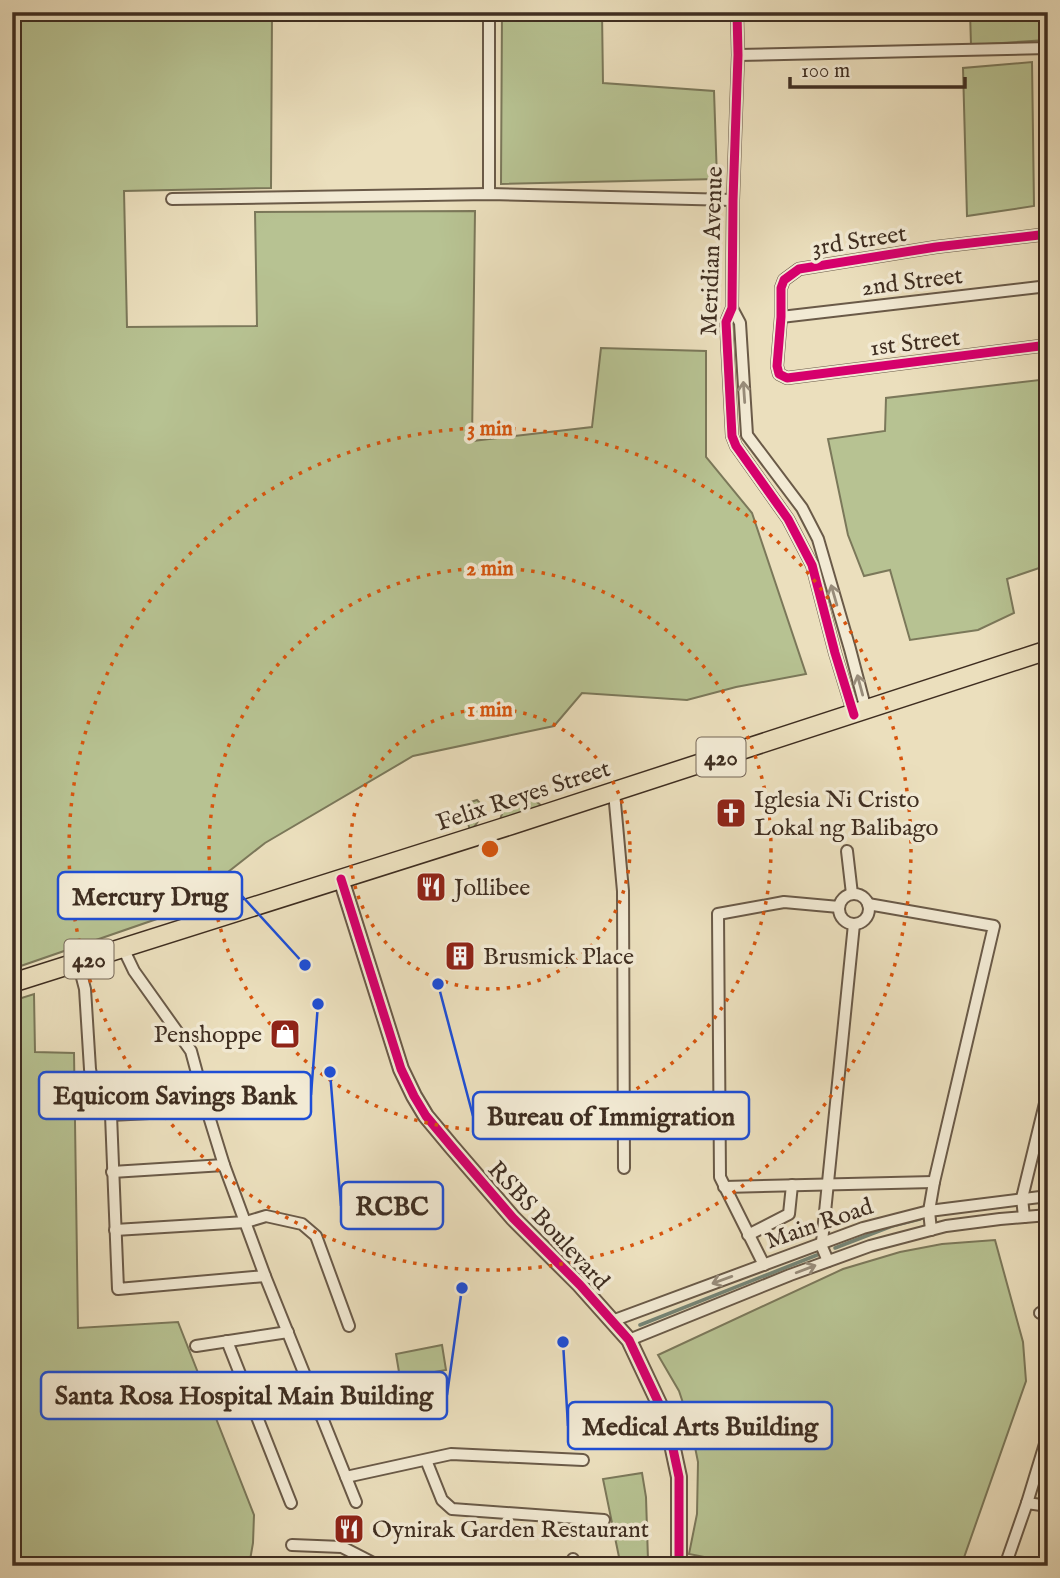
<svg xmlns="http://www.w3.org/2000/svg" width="1060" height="1578" viewBox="0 0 1060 1578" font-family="'IM FELL English',serif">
<rect width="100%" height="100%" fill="#ebdfbd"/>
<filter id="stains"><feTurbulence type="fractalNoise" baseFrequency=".00286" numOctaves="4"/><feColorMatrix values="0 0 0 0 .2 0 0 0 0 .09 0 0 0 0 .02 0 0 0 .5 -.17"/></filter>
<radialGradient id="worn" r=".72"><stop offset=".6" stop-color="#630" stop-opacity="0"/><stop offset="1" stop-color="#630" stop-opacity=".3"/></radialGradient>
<g fill="#b7c292" stroke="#7b785a" stroke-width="2">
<polygon points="12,12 272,12 271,188 124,191 127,327 257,326 255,212 475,211 472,441 592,427 601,348 706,351 706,457 752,513 806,674 736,687 687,700 582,693 554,726 413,756 265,843 177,912 12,969"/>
<polygon points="502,12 602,12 603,83 714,91 717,179 501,184"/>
<polygon points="970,12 1047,12 1047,40 971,45"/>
<polygon points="1032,62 1034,206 967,216 963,68"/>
<polygon points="1048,379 1048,565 1007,579 1014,613 978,630 910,640 890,570 864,576 848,535 828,439 885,431 886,398"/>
<polygon points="526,797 531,797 543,807 500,820 505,804"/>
<path d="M477,800L480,803C483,813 479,824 470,830L462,805Z"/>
<polygon points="34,994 35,1052 74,1053 78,1328 178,1322 254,1515 253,1543 249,1566 12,1566 12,1001"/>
<polygon points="995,1240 1023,1342 1026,1381 961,1566 750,1566 689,1554 697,1514 698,1462 691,1427 679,1391 658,1355 843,1269 900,1252 942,1244"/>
<polygon points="442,1345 446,1370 400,1378 396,1354"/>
<polygon points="642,1473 646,1497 648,1560 619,1557 603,1479"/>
</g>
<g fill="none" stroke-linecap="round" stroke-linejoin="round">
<g stroke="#758475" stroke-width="3.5">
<polyline points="835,1248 892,1226 920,1219"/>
<polyline points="640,1325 817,1255"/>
</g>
<g stroke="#6a5a48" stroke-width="14">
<g id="minor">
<polyline points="489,12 489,194"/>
<polyline points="737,12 738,55 733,200 732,308 726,322 732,436 736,446 788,519 812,565 835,653 854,715"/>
<polyline points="738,55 1048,48"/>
<polyline points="172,199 489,194 733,200"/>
<polyline points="1048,234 936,247 799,269 784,280 781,288 781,317 777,366 779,374 787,378 1048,345"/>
<polyline points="732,308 740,323 747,435 802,508 818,539 850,649 866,710"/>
<polyline points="781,317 1048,286"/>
<polyline points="614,792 623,891 624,1168"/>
<polyline points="847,851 852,894"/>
<circle cx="854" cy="909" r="15"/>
<polyline points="868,904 994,926 934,1182 929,1211 931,1230"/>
<polyline points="123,948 134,971 191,1051 207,1110 224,1165 265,1276 356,1502"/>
<polyline points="78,962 85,989 90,1069 92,1080 111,1115 118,1289 265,1276"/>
<polyline points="111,1115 207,1110"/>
<polyline points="112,1172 224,1165"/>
<polyline points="724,1187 934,1182"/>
<polyline points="1024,1217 1022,1198 1048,1091"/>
<polyline points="115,1230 246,1222 266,1216 302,1224 316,1236 349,1326"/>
<polyline points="748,1235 789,1214 792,1185"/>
<polyline points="828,1261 822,1247 822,1242 854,924"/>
<polyline points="764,1265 720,1177 718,914 784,902 839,907"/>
<polyline points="1040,1313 1048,1314"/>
<polyline points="612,1321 863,1228 929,1211 1048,1196"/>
<polyline points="629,1340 790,1275 870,1246 946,1226 1000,1219 1048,1215"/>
<polyline points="227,1341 291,1503"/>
<polyline points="196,1346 288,1332"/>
<polyline points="320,1415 437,1389"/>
<polyline points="426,1460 442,1500 452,1509 604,1520"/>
<polyline points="346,1477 451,1454 583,1460"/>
<polyline points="1027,1503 1048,1506"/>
<polyline points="292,1545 342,1547 379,1566"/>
<polyline points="573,1559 573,1566"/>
<polyline points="1005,1566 1027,1503 1048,1434"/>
</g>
</g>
<g stroke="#6a5a48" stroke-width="18">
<polyline id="tertiary" points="341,879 401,1069 414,1096 426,1116 451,1146 513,1218 580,1285 629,1340 663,1412 673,1449 679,1477 679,1566"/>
</g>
<g stroke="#3f2e21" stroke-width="21">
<path id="primary" d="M12,983C358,875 704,764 1048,650"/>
</g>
<use href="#minor" stroke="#f2ead4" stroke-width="10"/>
<use href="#tertiary" stroke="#f2ead4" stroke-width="14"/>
<use href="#primary" stroke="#ebdfbd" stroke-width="18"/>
<g stroke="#f2ead4" stroke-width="13">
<g id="cycleway">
<polyline points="737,12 738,55 733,200 732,308 726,322 732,436 736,446 788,519 812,565 835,653 854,715"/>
<polyline points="1048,234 936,247 799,269 784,280 781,288 781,317 777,366 779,374 787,378 1048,345"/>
<polyline points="341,879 401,1069 414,1096 426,1116 451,1146 513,1218 580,1285 629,1340 663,1412 673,1449 679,1477 679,1566"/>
</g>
</g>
<use href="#cycleway" stroke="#d6006c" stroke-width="9"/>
</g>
<defs><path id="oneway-shaft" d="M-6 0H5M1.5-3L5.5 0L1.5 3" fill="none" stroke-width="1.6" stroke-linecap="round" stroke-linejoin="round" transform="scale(1.75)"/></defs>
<g stroke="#988c7a">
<use href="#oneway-shaft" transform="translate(744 392) rotate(-94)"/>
<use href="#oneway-shaft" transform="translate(834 595) rotate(-106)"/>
<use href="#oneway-shaft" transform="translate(860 685) rotate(-105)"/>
<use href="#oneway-shaft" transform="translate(806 1269) rotate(-21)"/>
<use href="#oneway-shaft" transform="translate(722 1280) rotate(160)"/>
</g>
<g fill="none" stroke="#d7550e" stroke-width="3.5" stroke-dasharray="3.5 7">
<circle cx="490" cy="849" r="140"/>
<circle cx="490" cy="849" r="281"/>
<circle cx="490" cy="849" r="421"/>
</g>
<defs>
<g id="church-square" transform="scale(1.575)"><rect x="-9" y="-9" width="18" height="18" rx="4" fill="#8f2418" stroke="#f2ead4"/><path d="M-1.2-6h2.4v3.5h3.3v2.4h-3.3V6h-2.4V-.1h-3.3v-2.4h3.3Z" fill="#fff"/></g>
<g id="restaurant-square" transform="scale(1.575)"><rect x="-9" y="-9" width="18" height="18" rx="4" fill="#8f2418" stroke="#f2ead4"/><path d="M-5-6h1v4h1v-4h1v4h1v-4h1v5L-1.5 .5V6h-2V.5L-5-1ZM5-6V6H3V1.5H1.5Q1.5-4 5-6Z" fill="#fff"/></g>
<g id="building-square" transform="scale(1.575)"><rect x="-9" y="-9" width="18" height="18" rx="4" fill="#8f2418" stroke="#f2ead4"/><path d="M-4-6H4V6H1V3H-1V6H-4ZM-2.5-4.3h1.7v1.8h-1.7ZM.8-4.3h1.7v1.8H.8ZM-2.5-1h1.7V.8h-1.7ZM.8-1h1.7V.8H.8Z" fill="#fff"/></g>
<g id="shop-square" transform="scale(1.575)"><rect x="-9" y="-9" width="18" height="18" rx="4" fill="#8f2418" stroke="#f2ead4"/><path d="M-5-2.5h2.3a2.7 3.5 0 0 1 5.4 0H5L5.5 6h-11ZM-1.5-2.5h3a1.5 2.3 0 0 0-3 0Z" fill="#fff"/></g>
</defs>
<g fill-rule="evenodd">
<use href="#church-square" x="731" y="813"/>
<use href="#restaurant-square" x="431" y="887"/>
<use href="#building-square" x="460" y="956"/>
<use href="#shop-square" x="285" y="1034"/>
<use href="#restaurant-square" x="349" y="1529"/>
</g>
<g text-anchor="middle" stroke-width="7" stroke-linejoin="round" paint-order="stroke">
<g fill="#f2ead4" stroke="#756657" stroke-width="2">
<rect x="696.5" y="737.5" width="49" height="39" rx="5"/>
<rect x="64.5" y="939.5" width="49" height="39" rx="5"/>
</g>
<g font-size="23" font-weight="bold" fill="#3f2e21">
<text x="721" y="765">420</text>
<text x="89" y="967">420</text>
</g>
<g font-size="24" fill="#3f2e21" stroke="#f2ead4">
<text transform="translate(859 240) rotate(-9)" y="8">3rd Street</text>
<text transform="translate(711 251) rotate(-88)" y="8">Meridian Avenue</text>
<text transform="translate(912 281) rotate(-7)" y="8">2nd Street</text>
<text transform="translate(915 342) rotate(-7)" y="8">1st Street</text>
<text transform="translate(523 795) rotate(-18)" y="8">Felix Reyes Street</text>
<text transform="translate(819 1223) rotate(-19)" y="8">Main Road</text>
<text transform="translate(549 1225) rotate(47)" y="8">RSBS Boulevard</text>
</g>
<g font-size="24" fill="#3f2e21" stroke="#f2ead4" text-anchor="start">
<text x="754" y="807">Iglesia Ni Cristo<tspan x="754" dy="28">Lokal ng Balibago</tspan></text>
<text x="454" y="895">Jollibee</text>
<text x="483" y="964">Brusmick Place</text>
<text x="262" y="1042" text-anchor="end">Penshoppe</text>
<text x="372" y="1537">Oynirak Garden Restaurant</text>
</g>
</g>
<circle cx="490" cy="849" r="10" fill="#d7550e" stroke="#f2ead4" stroke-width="3.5"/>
<g font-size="21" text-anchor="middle" font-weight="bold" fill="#d7550e" stroke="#f2ead4" stroke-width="7" stroke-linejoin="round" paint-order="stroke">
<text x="490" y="435">3 min</text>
<text x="490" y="575">2 min</text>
<text x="490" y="716">1 min</text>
</g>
<path fill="none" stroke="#1d4ed8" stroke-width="2.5" d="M305 965L242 896M318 1004L311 1095M438 984L473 1116M330 1072L341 1206M462 1288L447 1395M563 1342L568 1426"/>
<g fill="#1d4ed8" stroke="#f2ead4" stroke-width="2.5">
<circle cx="305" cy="965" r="7"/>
<circle cx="318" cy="1004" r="7"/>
<circle cx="438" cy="984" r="7"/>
<circle cx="330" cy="1072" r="7"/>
<circle cx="462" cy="1288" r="7"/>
<circle cx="563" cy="1342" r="7"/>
</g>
<g fill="#f2ead4" stroke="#1d4ed8" stroke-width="2.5">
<rect x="58" y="872" width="184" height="47" rx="7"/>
<rect x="39" y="1072" width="272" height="47" rx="7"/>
<rect x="473" y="1092" width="276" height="47" rx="7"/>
<rect x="341" y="1182" width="102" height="47" rx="7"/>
<rect x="41" y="1372" width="406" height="47" rx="7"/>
<rect x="568" y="1402" width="264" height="47" rx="7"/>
</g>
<g font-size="26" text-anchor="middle" font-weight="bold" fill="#3f2e21">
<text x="150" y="905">Mercury Drug</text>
<text x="175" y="1104">Equicom Savings Bank</text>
<text x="611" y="1125">Bureau of Immigration</text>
<text x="392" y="1215">RCBC</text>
<text x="244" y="1404">Santa Rosa Hospital Main Building</text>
<text x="700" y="1435">Medical Arts Building</text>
</g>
<rect width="1060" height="1578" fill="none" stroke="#ebdfbd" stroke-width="42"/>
<rect x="14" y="14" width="1032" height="1550" fill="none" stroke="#3f2e21" stroke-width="3.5"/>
<rect x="21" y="21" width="1018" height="1536" fill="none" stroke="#3f2e21" stroke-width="2"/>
<path d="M790 77v10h175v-10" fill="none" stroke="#3f2e21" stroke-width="3.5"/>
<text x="801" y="77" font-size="21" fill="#3f2e21" stroke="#f2ead4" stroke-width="5" paint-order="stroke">100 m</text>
<rect width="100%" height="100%" filter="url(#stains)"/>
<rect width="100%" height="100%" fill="url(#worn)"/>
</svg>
